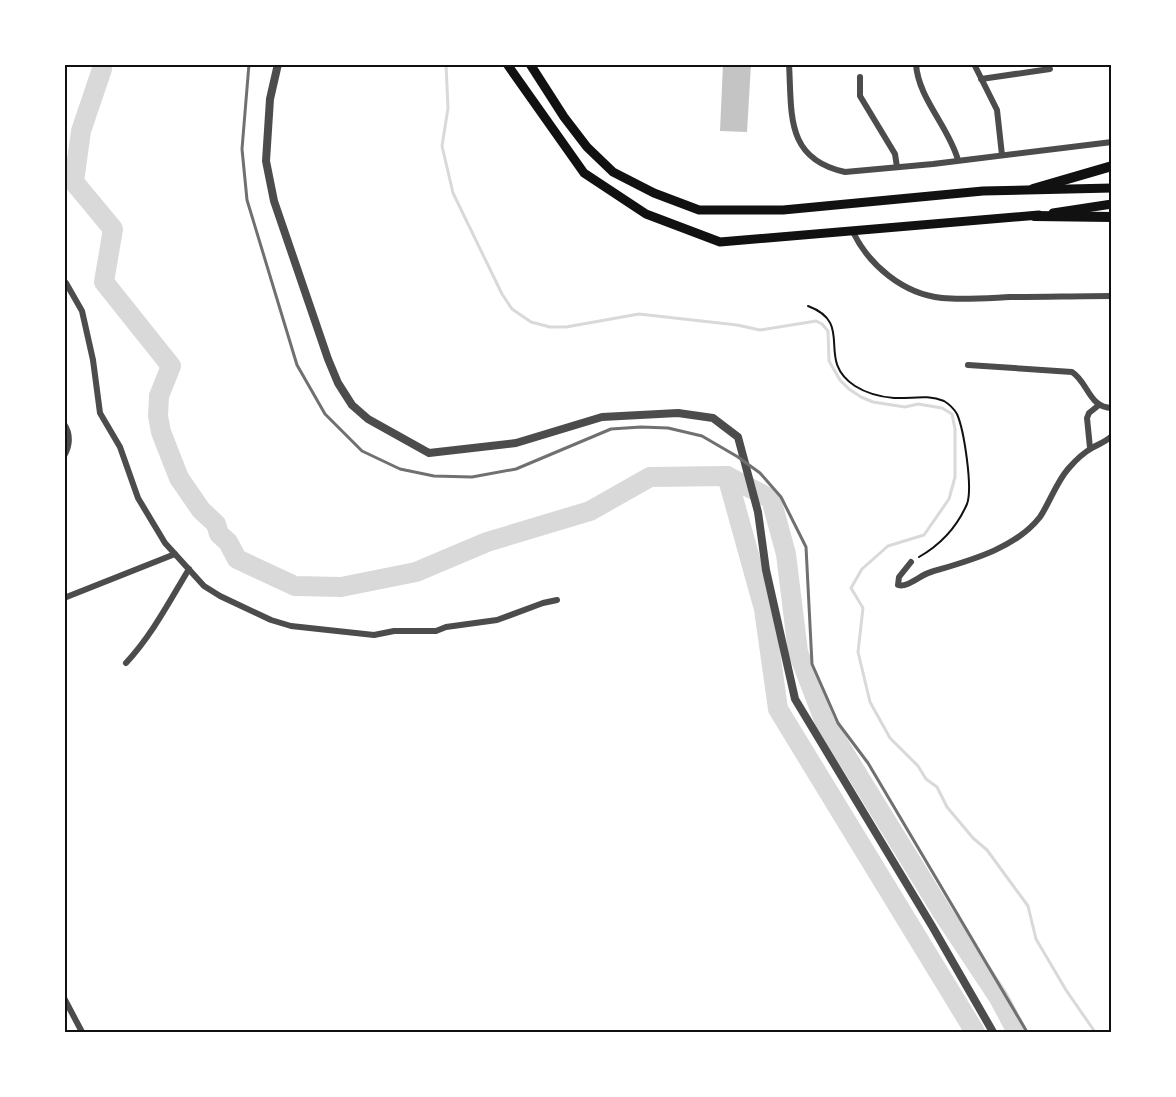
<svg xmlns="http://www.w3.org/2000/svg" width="1176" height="1097" viewBox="0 0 1176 1097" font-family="Quicksand,sans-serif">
<rect width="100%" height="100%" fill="#fff"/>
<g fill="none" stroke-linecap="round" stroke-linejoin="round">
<polyline stroke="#d9d9d9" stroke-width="3" points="446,64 448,108 442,146 453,193 502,294 512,309 531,322 550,327 566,327 639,314 737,325 760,330 816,321 822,324 828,331 829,361 840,380 849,389 861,397 873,402 905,407 918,404 942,408 952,414 955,429 955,477 949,499 924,535 888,546 862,569 851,588 863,608 858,652 870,702 890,738 918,766 926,779 937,787 947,807 973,838 987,850 1028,906 1036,939 1066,990 1095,1032"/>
<g stroke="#d9d9d9" stroke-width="20">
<polyline points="102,64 102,69 81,131 74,182 113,229 104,282 171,366 159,396 158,416 161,432 179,478 201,510 216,524 219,534 228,542 237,559 295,586 341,587 416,572 487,542 590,511 650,477 727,476 764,609 778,709 975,1032"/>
<polyline points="727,476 771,499 786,554 798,652 824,720 944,915 999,998 1017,1032"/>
</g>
</g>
<polygon fill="#c4c4c4" points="723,64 751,64 747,132 720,131"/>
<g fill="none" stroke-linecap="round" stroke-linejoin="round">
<path stroke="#111" stroke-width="2" d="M808,306C856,324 814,359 855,386C866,393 882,397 894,398C912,399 927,394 944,401C949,404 954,409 957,414C964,430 973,488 967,504C957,527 940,545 919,557"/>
<g stroke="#4c4c4c" stroke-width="6">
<path d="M789,64C792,114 785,159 845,172L933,164L1112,142"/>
<path d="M916,64C918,98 949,127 958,160"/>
<polyline points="974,64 997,110 1002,155"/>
<polyline points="860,77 860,96 895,154 897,167"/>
<polyline points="981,79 1050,69"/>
<path d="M853,232C869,265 903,294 942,298C964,300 988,298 1010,297C1044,297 1078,296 1112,296"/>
<polyline points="66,283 82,311 93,360 100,413 120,447 138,498 165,543 204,586 220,596 271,620 291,626 374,635 394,631 436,631 446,627 497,620 543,603 557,600"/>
<path d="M968,365L1072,372C1088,382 1089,408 1112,408"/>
<path d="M64,424C71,434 70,446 64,456"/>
<polyline points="1090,448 1087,418 1089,413 1099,405"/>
<path d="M911,562L899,577L898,585C908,588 920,575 931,572C968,561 1015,549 1040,517C1050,502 1056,483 1068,469C1074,462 1083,453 1092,448C1099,444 1105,442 1112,436"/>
<polyline points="64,598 175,554"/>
<path d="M126,663C152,635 169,602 189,569"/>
<polyline points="64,998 82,1032"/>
</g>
<polyline stroke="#4c4c4c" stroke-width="8" points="278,64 270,99 266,161 274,201 328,359 338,383 352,405 368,419 429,453 516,443 602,417 678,413 713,418 738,437 758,512 766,570 795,699 932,926 993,1032"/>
<g stroke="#111" stroke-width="9">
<polyline points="507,64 584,173 646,214 720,242 1039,215"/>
<polyline points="530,64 564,117 587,147 613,172 654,193 699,210 783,210 983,191 1112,188"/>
<polyline points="1053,213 1112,204"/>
</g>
<g stroke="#111" stroke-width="10">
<polyline points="1033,189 1112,166"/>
<polyline points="1034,216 1112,217"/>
</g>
<polyline stroke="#707070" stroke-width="3" points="249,64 242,149 247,200 297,365 325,414 362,451 400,469 434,476 472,477 516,469 611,429 641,427 668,428 702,436 738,457 760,473 781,497 806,547 812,664 838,723 868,763 1027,1032"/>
</g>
<rect width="1176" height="1097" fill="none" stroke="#ffffff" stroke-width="132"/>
<rect x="66" y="66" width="1044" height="965" fill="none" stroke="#111" stroke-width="2"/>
</svg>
